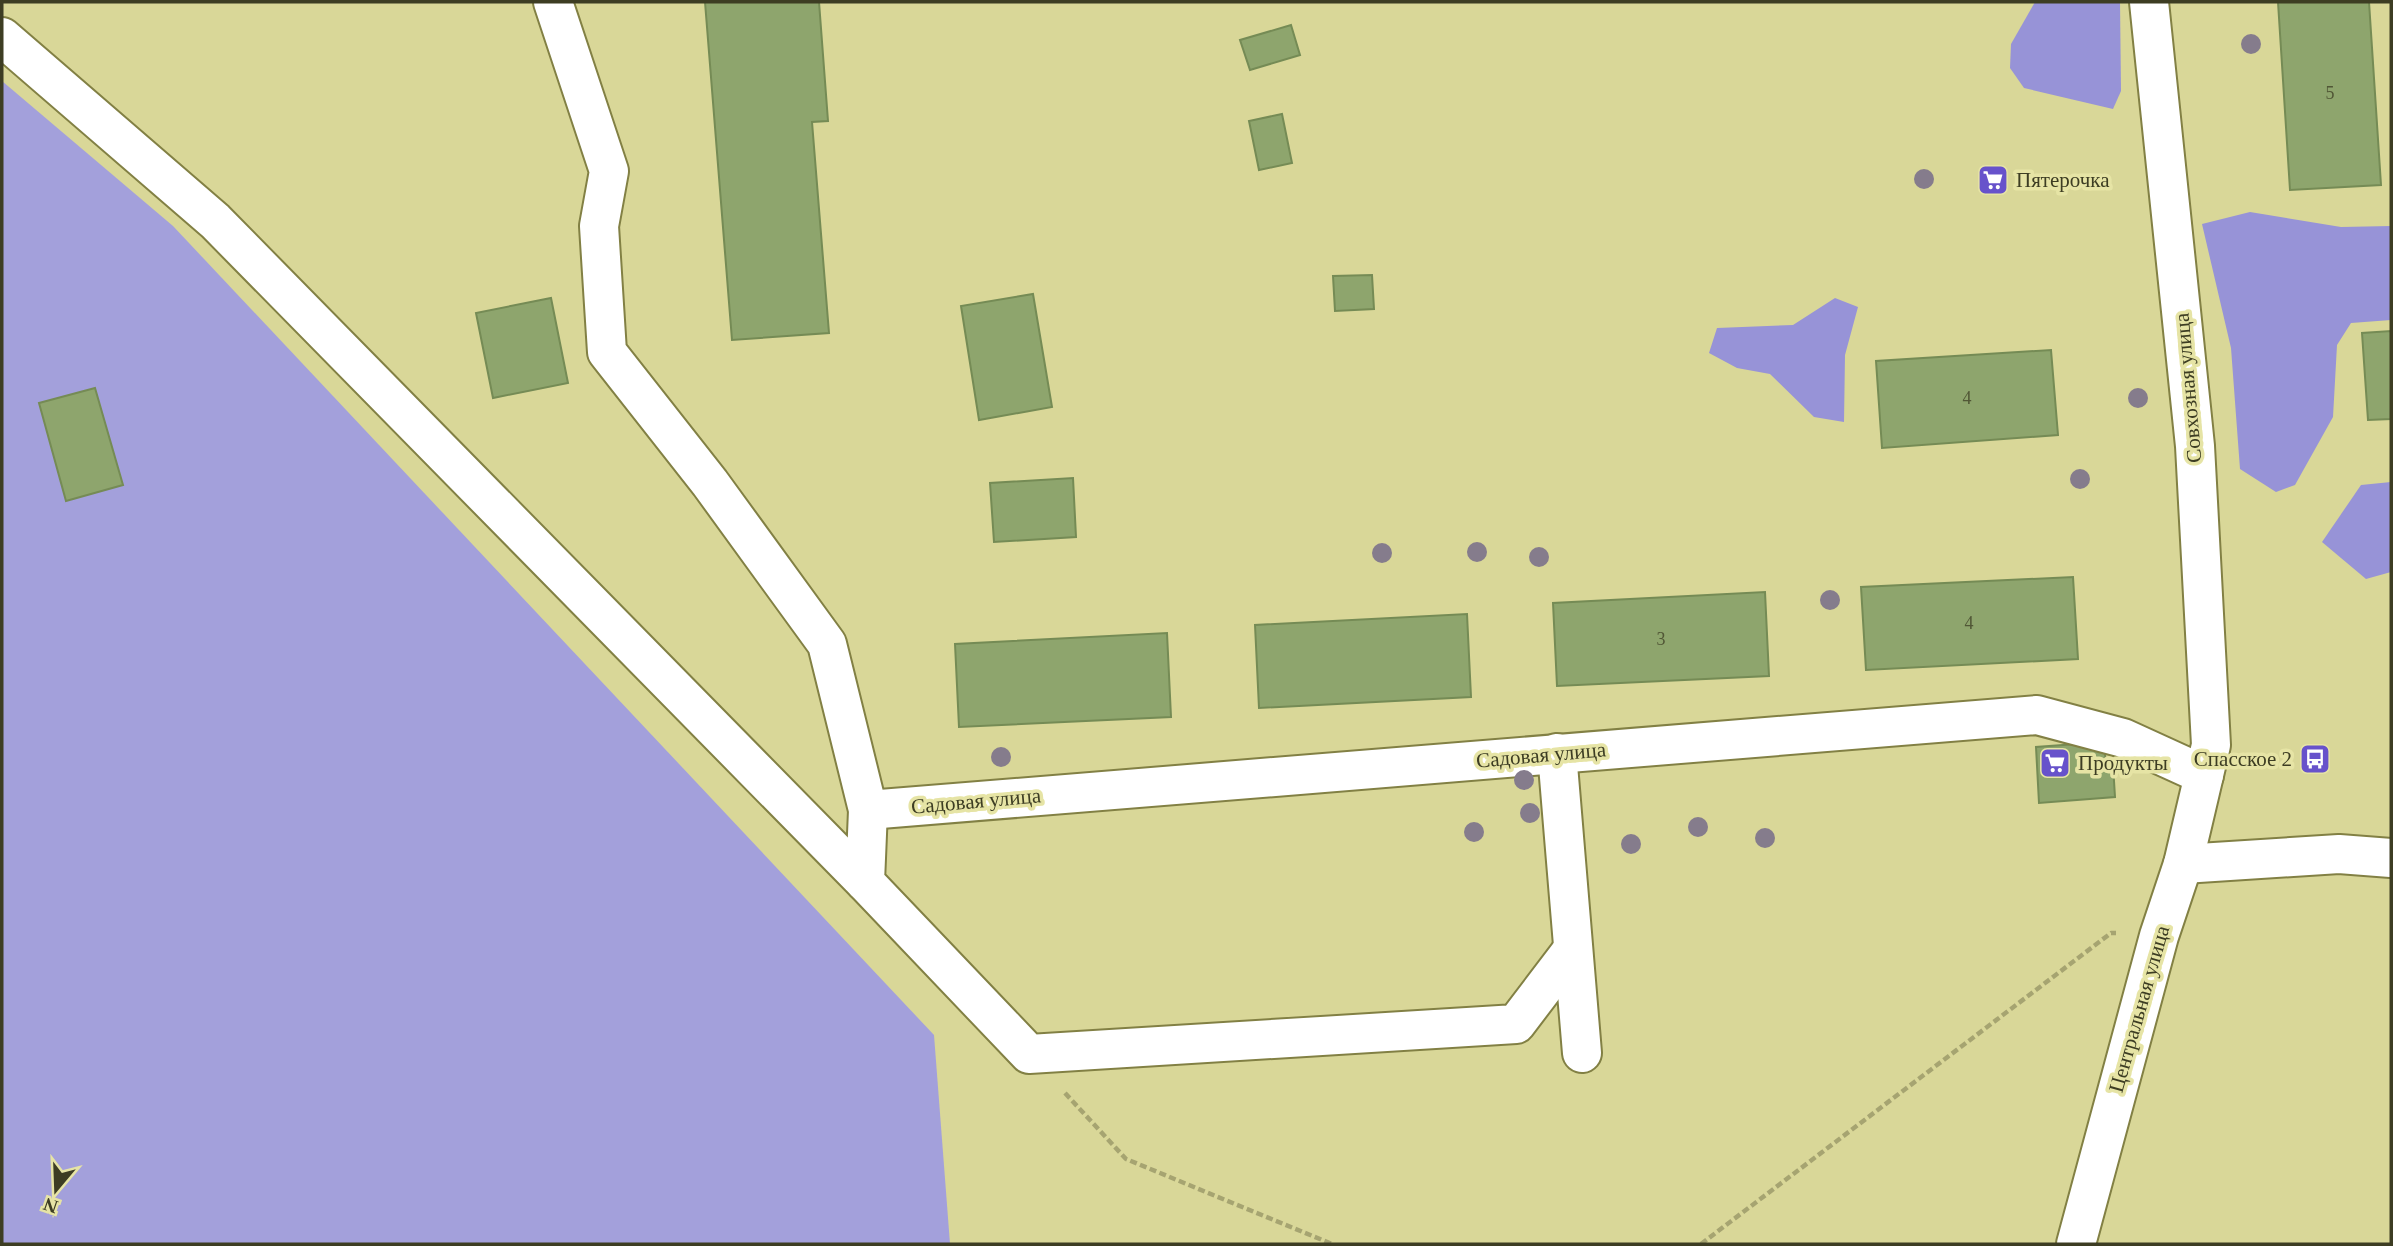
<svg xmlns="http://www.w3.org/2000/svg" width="2393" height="1246" viewBox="0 0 2393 1246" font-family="'Times New Roman',serif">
<rect width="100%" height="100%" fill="#d9d798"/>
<polygon fill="#a3a0db" points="2,81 173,226 934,1035 950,1244 2,1244"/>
<g fill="#9793d7">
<polygon points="2035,2 2120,2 2121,91 2113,109 2024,88 2010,68 2011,44"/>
<polygon points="2250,212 2341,227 2391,226 2391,320 2351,323 2337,345 2333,417 2295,485 2276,492 2240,469 2231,348 2202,224"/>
<polygon points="1835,298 1858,307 1845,355 1844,422 1814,417 1770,374 1737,368 1709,353 1717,328 1793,325"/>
<polygon points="2391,482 2391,572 2366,579 2322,542 2361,485"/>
</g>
<g fill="#8ea56d" stroke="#758b55" stroke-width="2">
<polygon points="705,2 819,2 828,121 812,122 829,333 732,340"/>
<polygon points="2278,2 2369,2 2381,185 2290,190"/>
<polygon points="1291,25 1300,55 1250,70 1240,40"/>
<polygon points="1282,114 1292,163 1259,170 1249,121"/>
<polygon points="1372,275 1374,309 1335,311 1333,276"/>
<polygon points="1033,294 1052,407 979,420 961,306"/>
<polygon points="551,298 568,383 493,398 476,313"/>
<polygon points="2391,331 2391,419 2368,420 2362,333"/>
<polygon points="2051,350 2058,435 1882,448 1876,361"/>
<polygon points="95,388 123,485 66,501 39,403"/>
<polygon points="1073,478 1076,537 994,542 990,483"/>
<polygon points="2073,577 2078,659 1866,670 1861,587"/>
<polygon points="1765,592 1769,676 1557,686 1553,603"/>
<polygon points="1467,614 1471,697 1259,708 1255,625"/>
<polygon points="1167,633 1171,717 959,727 955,644"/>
<polygon points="2104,742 2106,766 2113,765 2115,797 2039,803 2036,747"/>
</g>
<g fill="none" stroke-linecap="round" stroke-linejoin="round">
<g stroke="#828044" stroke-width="42">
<g id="minor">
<polyline points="553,2 609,171 599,226 607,352 710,483 827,644 868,810 865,882 1029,1054 1516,1024 1573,949"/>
<polyline points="2,37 215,221 865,882"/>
<polyline points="1557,753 1582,1053"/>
<polyline points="868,810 2037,715 2123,738 2204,775"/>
<polyline points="2183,864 2339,854 2391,858"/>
<polyline points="2076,1244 2159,936 2183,864 2211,745 2195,446 2149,2"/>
</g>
</g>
<g stroke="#a6a471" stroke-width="4.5" stroke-dasharray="7 3.5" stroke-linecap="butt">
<polyline points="1065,1093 1126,1159 1332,1244"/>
<polyline points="1701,1244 2111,933 2116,933"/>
</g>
<use href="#minor" stroke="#fff" stroke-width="38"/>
</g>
<g fill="#857c8c">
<circle cx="2251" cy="44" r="10"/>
<circle cx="1924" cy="179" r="10"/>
<circle cx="2138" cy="398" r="10"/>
<circle cx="2080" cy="479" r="10"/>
<circle cx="1477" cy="552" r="10"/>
<circle cx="1382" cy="553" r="10"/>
<circle cx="1539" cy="557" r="10"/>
<circle cx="1830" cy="600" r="10"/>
<circle cx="1001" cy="757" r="10"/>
<circle cx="1524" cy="780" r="10"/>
<circle cx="1530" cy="813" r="10"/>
<circle cx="1698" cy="827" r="10"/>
<circle cx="1474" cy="832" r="10"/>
<circle cx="1765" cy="838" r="10"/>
<circle cx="1631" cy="844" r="10"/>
</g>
<defs>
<g id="supermarket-square" transform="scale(1.575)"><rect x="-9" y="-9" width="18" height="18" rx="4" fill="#6752cb" stroke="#e6e4a5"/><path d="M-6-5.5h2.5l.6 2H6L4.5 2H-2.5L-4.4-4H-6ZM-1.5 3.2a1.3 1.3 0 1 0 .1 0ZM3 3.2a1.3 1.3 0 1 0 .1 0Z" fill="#fff"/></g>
<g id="bus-square" transform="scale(1.575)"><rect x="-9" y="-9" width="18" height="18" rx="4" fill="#6752cb" stroke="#e6e4a5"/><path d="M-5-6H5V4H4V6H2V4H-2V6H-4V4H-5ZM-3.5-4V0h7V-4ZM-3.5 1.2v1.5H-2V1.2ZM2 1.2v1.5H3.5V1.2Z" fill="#fff"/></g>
</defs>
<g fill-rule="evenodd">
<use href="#supermarket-square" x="1993" y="180"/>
<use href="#bus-square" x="2315" y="759"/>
<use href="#supermarket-square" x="2055" y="763"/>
</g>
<g text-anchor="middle" stroke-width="7" stroke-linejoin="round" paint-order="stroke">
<g font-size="18" fill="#515736">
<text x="2330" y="99">5</text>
<text x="1967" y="404">4</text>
<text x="1969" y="629">4</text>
<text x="1661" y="645">3</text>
</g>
<g font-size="21" fill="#3d3d23" stroke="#e6e4a5" text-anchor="start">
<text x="2016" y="187">Пятерочка</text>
<text x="2292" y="766" text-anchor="end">Спасское 2</text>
<text x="2078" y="770">Продукты</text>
</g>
<g font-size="21" fill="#3d3d23" stroke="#e6e4a5">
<text transform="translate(2188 388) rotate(-95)" y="7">Совхозная улица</text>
<text transform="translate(1541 755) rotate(-5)" y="7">Садовая улица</text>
<text transform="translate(976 801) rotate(-5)" y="7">Садовая улица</text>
<text transform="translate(2139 1009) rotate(-74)" y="7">Центральная улица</text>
</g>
</g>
<rect width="2393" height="1246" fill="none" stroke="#3d3d23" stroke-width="7"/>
<g transform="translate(56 1190) rotate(199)" stroke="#e6e4a5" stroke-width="5" paint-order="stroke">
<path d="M0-5L12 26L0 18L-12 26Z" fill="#3d3d23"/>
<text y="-10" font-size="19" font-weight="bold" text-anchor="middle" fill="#3d3d23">N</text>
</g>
</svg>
